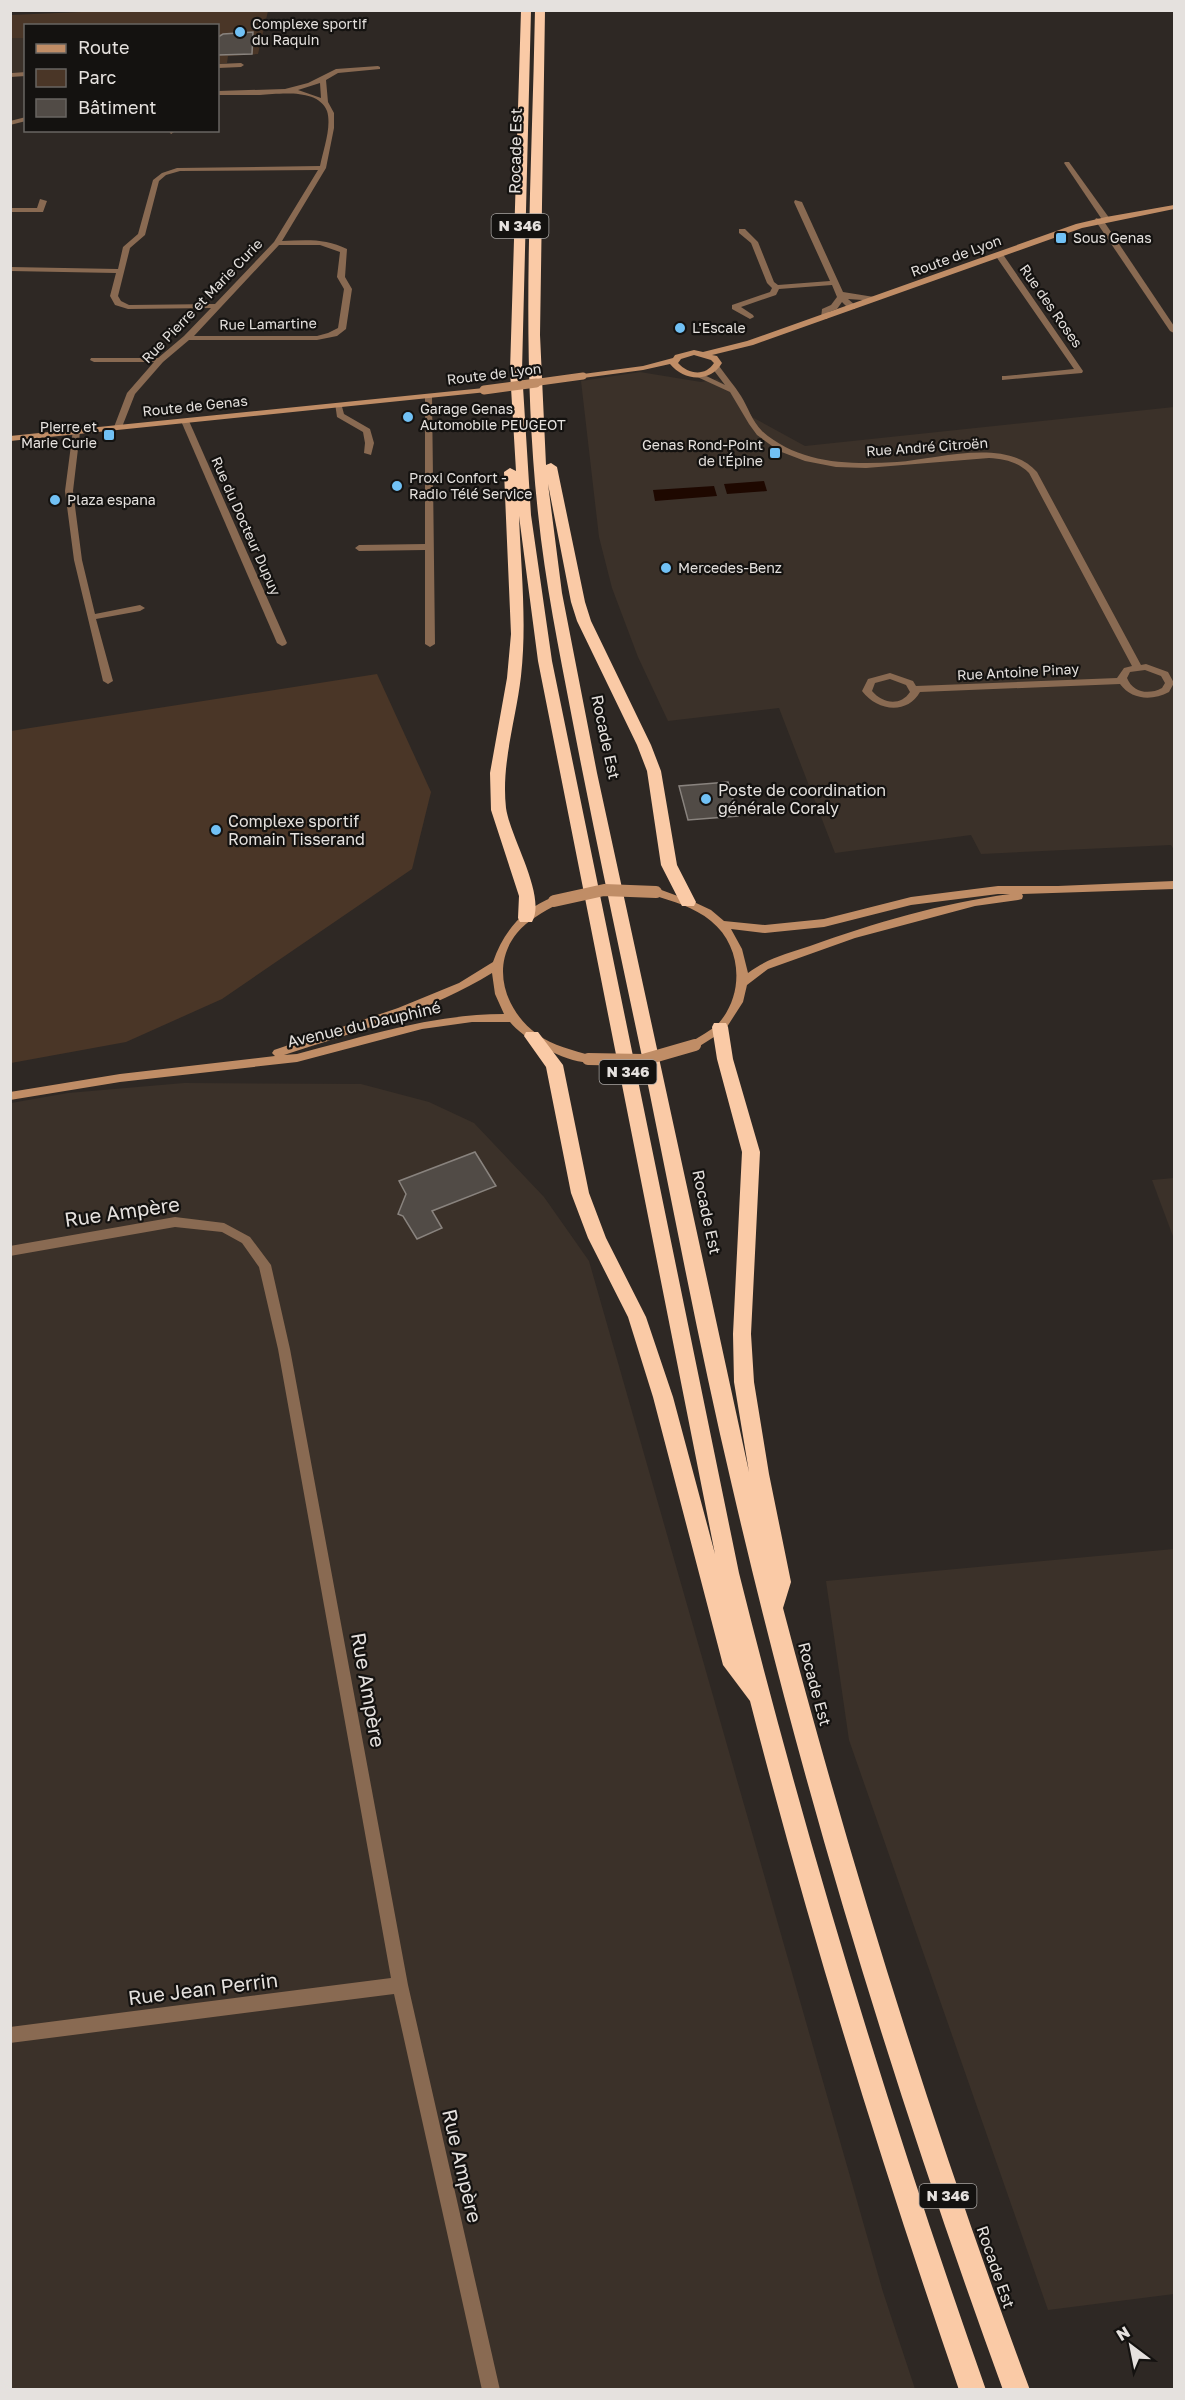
<svg xmlns="http://www.w3.org/2000/svg" width="1185" height="2400" viewBox="0 0 1185 2400" font-family="'Golos Text',sans-serif">
<rect width="100%" height="100%" fill="#2e2824"/>
<g fill="#3b3129">
<polygon points="10,38 25,38 25,72 11,72"/>
<polygon points="640,372 701,382 717,379 738,394 752,417 805,446 1174,407 1174,850 1171,845 981,854 971,835 835,853 779,708 668,721 638,657 612,588 599,537 581,381"/>
<polygon points="184,1083 361,1084 429,1102 474,1123 544,1197 589,1261 883,2292 915,2389 11,2390 11,1103 68,1093"/>
<polygon points="1174,1178 1174,1239 1152,1180"/>
<polygon points="1174,1549 1174,2294 1048,2310 849,1740 826,1581"/>
</g>
<g fill="#4a3627">
<polygon points="129,10 268,11 258,54 228,56 227,63 218,64 218,26 26,26 25,38 11,38 10,15"/>
<polygon points="377,674 431,792 412,869 222,999 126,1042 11,1063 11,731"/>
</g>
<g fill="#1e0800">
<polygon points="764,481 767,491 727,494 724,484"/>
<polygon points="714,486 717,496 655,501 653,490"/>
</g>
<g fill="#514b46" stroke="#89837e" stroke-width="1.5">
<polygon points="253,32 252,54 218,55 218,37 223,34"/>
<polygon points="728,782 738,816 688,820 679,786"/>
<polygon points="475,1152 496,1186 432,1211 442,1228 417,1239 403,1216 398,1214 406,1194 399,1181"/>
</g>
<g fill="none" stroke-linecap="round" stroke-linejoin="round">
<g fill="#896a52" fill-rule="evenodd">
<polygon points="218,64 241,63 244,65 241,67 218,68"/>
<path d="M378,66L380,67V69L338,73L326,80L328,102L334,113V128L326,168L282,241C305,240 326,238 347,249L345,277L352,289L346,329L337,336L317,340H189L163,362L135,394L122,427L115,429L114,427L127,393L154,362H94L90,360L91,358H158L184,336L211,308L128,309L115,305L110,296L116,273L10,271V267L118,269L123,247L138,234L153,180L162,173L177,168L320,166C323,150 332,127 327,111C318,88 279,94 260,95C246,95 232,95 218,95V91L285,89L308,83L336,69ZM320,83L321,98L298,90ZM318,170L274,242L215,304L129,305L121,301L118,296L130,248L145,235L159,181L166,175L180,171ZM279,245H320L340,252L337,277L344,289L338,328L328,333L317,336H194Z"/>
<polygon points="26,72 26,76 10,77 10,73"/>
<polygon points="26,117 26,121 10,125 10,121"/>
<polygon points="168,130 174,130 174,132 171,134"/>
<polygon points="1065,162 1069,162 1110,219 1109,221 1103,221 1064,163"/>
<polygon points="40,199 47,201 43,212 10,212 10,208 37,208"/>
<polygon points="795,200 802,202 843,292 874,297 877,297 877,301 848,299 855,305 855,309 849,309 842,302 837,309 829,312 827,319 821,319 822,309 831,305 837,297 832,285 779,289 776,295 741,307 753,315 754,317 750,319 732,309 732,305 770,292 772,288 767,283 751,243 739,233 739,229 745,229 758,242 774,282 778,285 830,281 794,202"/>
<polygon points="1096,218 1103,220 1174,326 1174,333 1170,331 1095,220"/>
<polygon points="996,253 1002,253 1083,371 1082,373 1002,380 1002,376 1005,376 1074,369 995,255"/>
<path d="M713,366H719C726,376 734,385 741,396C748,407 752,421 762,431C799,464 850,465 897,462C937,459 1007,437 1037,472L1141,665L1146,664L1168,672L1174,683L1169,692C1152,701 1132,700 1120,684L920,692C907,715 877,711 862,691L868,679L890,673L913,681L916,686L1117,678L1124,668L1132,666L1029,473C1018,462 1005,459 989,458L866,468L836,467L805,461L779,451L757,435L749,424L730,392L693,375L700,373L725,385L712,368ZM1145,670L1161,676L1165,683L1162,688C1149,695 1133,693 1127,678L1130,672ZM890,679L906,685L910,692C900,707 882,703 872,691L875,683Z"/>
<polygon points="425,394 432,396 435,644 430,647 425,644 425,550 359,551 355,548 359,545 425,544"/>
<polygon points="335,403 341,403 344,414 370,429 374,443 371,455 364,453 365,443 363,432 337,417"/>
<polygon points="182,419 189,421 287,643 285,645 282,646 277,643 181,421"/>
<polygon points="73,430 80,432 73,491 82,560 95,614 140,605 145,608 140,611 96,619 113,681 108,684 103,681 74,560 65,491"/>
<polygon points="175,1217 224,1223 250,1237 271,1265 290,1349 408,1985 500,2390 482,2390 394,1994 10,2043 10,2027 391,1978 278,1349 259,1267 242,1243 222,1232 175,1227 10,1256 10,1246"/>
</g>
<g fill="#c08d66" fill-rule="evenodd">
<path d="M1174,205V209L1082,228L753,345L712,355L717,356L722,363C710,383 684,381 670,364L643,370L583,378L579,376L583,374L643,366L673,358L675,355L694,350L703,352L747,341L1076,224L1106,217ZM694,355L711,360L714,363C705,377 688,374 678,363L681,359Z"/>
<polygon points="484,388 487,388 487,392 10,441 10,436"/>
<path d="M1174,881V889L1022,894L1023,896L1022,899L1018,900L975,906L855,938L768,969L747,985L743,1002L725,1030L695,1049L689,1045L691,1042C700,1036 710,1031 718,1024C745,994 742,946 711,921C694,907 673,901 652,895L651,892L656,888L694,902L711,910L724,921L765,925L824,919L911,897L998,886H1058ZM998,894H1010C942,903 874,923 810,946C788,953 766,959 748,973L742,949L731,929L765,933L824,927L911,905Z"/>
<path d="M554,897L559,901L558,904C543,912 528,920 517,933C490,966 505,1011 537,1034C553,1046 573,1050 592,1056L594,1059L592,1062C571,1066 523,1039 510,1022H472L422,1029L297,1062L120,1082L10,1100V1092L120,1074L275,1056L272,1053L274,1050L398,1008L459,983L493,962C503,932 523,908 554,897ZM492,973L495,994L504,1014C433,1014 366,1036 297,1054L284,1055C354,1032 429,1012 492,973Z"/>
</g>
<g fill="#facaa6" fill-rule="evenodd">
<path d="M521,10H531L522,371L531,515L552,661L739,1573C808,1849 891,2121 986,2390H959C881,2163 810,1934 750,1701L723,1665L653,1397L628,1317L588,1238L571,1193L546,1067L524,1036L526,1032H538L563,1065L589,1193L606,1238L646,1317L673,1397L715,1554L538,661L519,516C521,569 527,623 521,676C516,720 501,763 506,808C510,837 547,896 532,922H520L518,918L519,896L491,810L490,773L507,678L511,634L504,472L510,468L516,471L510,371Z"/>
<path d="M535,10H545L540,335L546,465L551,463L557,467L585,602L591,621L651,745L661,771L677,865L696,902L694,906H682L661,865L647,771L637,745L577,621L571,602L548,484L562,593L597,773L749,1472L734,1382L733,1334L742,1152L717,1059L712,1027L714,1023H726L728,1027L733,1059L760,1152L751,1334L754,1382L769,1474L791,1582L783,1608C853,1873 934,2133 1030,2390H1003C895,2094 803,1793 732,1486C701,1355 676,1222 649,1090C623,966 596,843 572,718C559,650 545,582 538,513C520,346 532,177 535,10Z"/>
</g>
<polyline stroke="#c08d66" stroke-width="7" points="525,384 583,376"/>
<polyline stroke="#c08d66" stroke-width="9" points="484,390 536,383"/>
<g stroke="#c08d66" stroke-width="12">
<polyline points="554,901 604,890 656,892"/>
<polyline points="588,1059 643,1060 695,1045"/>
</g>
</g>
<g fill="#71c1f5" stroke="#141210" stroke-width="2">
<circle cx="240" cy="32" r="6"/>
<rect x="1055" y="232" width="12" height="12" rx="3"/>
<circle cx="680" cy="328" r="6"/>
<circle cx="408" cy="417" r="6"/>
<rect x="103" y="429" width="12" height="12" rx="3"/>
<rect x="769" y="447" width="12" height="12" rx="3"/>
<circle cx="397" cy="486" r="6"/>
<circle cx="55" cy="500" r="6"/>
<circle cx="666" cy="568" r="6"/>
<circle cx="706" cy="799" r="6"/>
<circle cx="216" cy="830" r="6"/>
</g>
<g text-anchor="middle" stroke-width="4.5" stroke-linejoin="round" paint-order="stroke">
<g font-size="14" fill="#e5e1de" stroke="#141210" text-anchor="start">
<text x="252" y="29">Complexe sportif<tspan x="252" dy="16">du Raquin</tspan></text>
<text x="1073" y="243">Sous Genas</text>
<text x="692" y="333">L'Escale</text>
<text x="420" y="414">Garage Genas<tspan x="420" dy="16">Automobile PEUGEOT</tspan></text>
<text x="97" y="432" text-anchor="end">Pierre et<tspan x="97" dy="16">Marie Curie</tspan></text>
<text x="763" y="450" text-anchor="end">Genas Rond-Point<tspan x="763" dy="16">de l'Épine</tspan></text>
<text x="409" y="483">Proxi Confort -<tspan x="409" dy="16">Radio Télé Service</tspan></text>
<text x="67" y="505">Plaza espana</text>
<text x="678" y="573">Mercedes-Benz</text>
</g>
<g font-size="14" fill="#e5e1de" stroke="#141210">
<text transform="translate(956 256) rotate(-20)" y="5">Route de Lyon</text>
<text transform="translate(202 301) rotate(-46)" y="5">Rue Pierre et Marie Curie</text>
<text transform="translate(1051 306) rotate(55)" y="5">Rue des Roses</text>
<text transform="translate(268 324) rotate(-1)" y="5">Rue Lamartine</text>
<text transform="translate(494 374) rotate(-7)" y="5">Route de Lyon</text>
<text transform="translate(195 406) rotate(-6)" y="5">Route de Genas</text>
<text transform="translate(927 447) rotate(-4)" y="5">Rue André Citroën</text>
<text transform="translate(246 526) rotate(66)" y="5">Rue du Docteur Dupuy</text>
<text transform="translate(1018 672) rotate(-3)" y="5">Rue Antoine Pinay</text>
</g>
<g fill="#141210" stroke="#a6a3a0" stroke-width="1.5">
<rect x="491.5" y="214" width="57" height="24" rx="4.5"/>
<rect x="599.5" y="1060" width="57" height="24" rx="4.5"/>
<rect x="919.5" y="2184" width="57" height="24" rx="4.5"/>
</g>
<g font-size="15" font-weight="bold" fill="#e5e1de">
<text x="520" y="231">N 346</text>
<text x="628" y="1077">N 346</text>
<text x="948" y="2201">N 346</text>
</g>
<g font-size="16" fill="#e5e1de" stroke="#141210">
<text transform="translate(515 151) rotate(-89)" y="6">Rocade Est</text>
<text transform="translate(606 737) rotate(78)" y="6">Rocade Est</text>
<text transform="translate(364 1024) rotate(-13)" y="6">Avenue du Dauphiné</text>
<text transform="translate(707 1212) rotate(78)" y="6">Rocade Est</text>
<text transform="translate(815 1684) rotate(75)" y="6">Rocade Est</text>
<text transform="translate(996 2267) rotate(71)" y="6">Rocade Est</text>
</g>
<g font-size="16" fill="#e5e1de" stroke="#141210" text-anchor="start">
<text x="718" y="796">Poste de coordination<tspan x="718" dy="18">générale Coraly</tspan></text>
<text x="228" y="827">Complexe sportif<tspan x="228" dy="18">Romain Tisserand</tspan></text>
</g>
<g font-size="20" fill="#e5e1de" stroke="#141210">
<text transform="translate(122 1212) rotate(-8)" y="7">Rue Ampère</text>
<text transform="translate(368 1690) rotate(80)" y="7">Rue Ampère</text>
<text transform="translate(203 1989) rotate(-7)" y="7">Rue Jean Perrin</text>
<text transform="translate(462 2166) rotate(77)" y="7">Rue Ampère</text>
</g>
</g>
<rect width="1185" height="2400" fill="none" stroke="#e5e1de" stroke-width="24"/>
<rect x="24" y="24" width="195" height="108" fill="#141210" stroke="#686562" stroke-width="1.5"/>
<rect x="36" y="44" width="30" height="9" fill="#c08d66" stroke="#686562" stroke-width="1.5"/>
<text x="78" y="54" font-size="18" fill="#e5e1de">Route</text>
<rect x="36" y="69" width="30" height="18" fill="#4a3627" stroke="#686562" stroke-width="1.5"/>
<text x="78" y="84" font-size="18" fill="#e5e1de">Parc</text>
<rect x="36" y="99" width="30" height="18" fill="#514b46" stroke="#686562" stroke-width="1.5"/>
<text x="78" y="114" font-size="18" fill="#e5e1de">Bâtiment</text>
<g transform="translate(1131 2346) rotate(328)" stroke="#141210" stroke-width="4.5" paint-order="stroke">
<path d="M0-4.5L10 22L0 15L-10 22Z" fill="#e5e1de"/>
<text y="-9" font-size="16" font-weight="bold" text-anchor="middle" fill="#e5e1de">N</text>
</g>
</svg>
